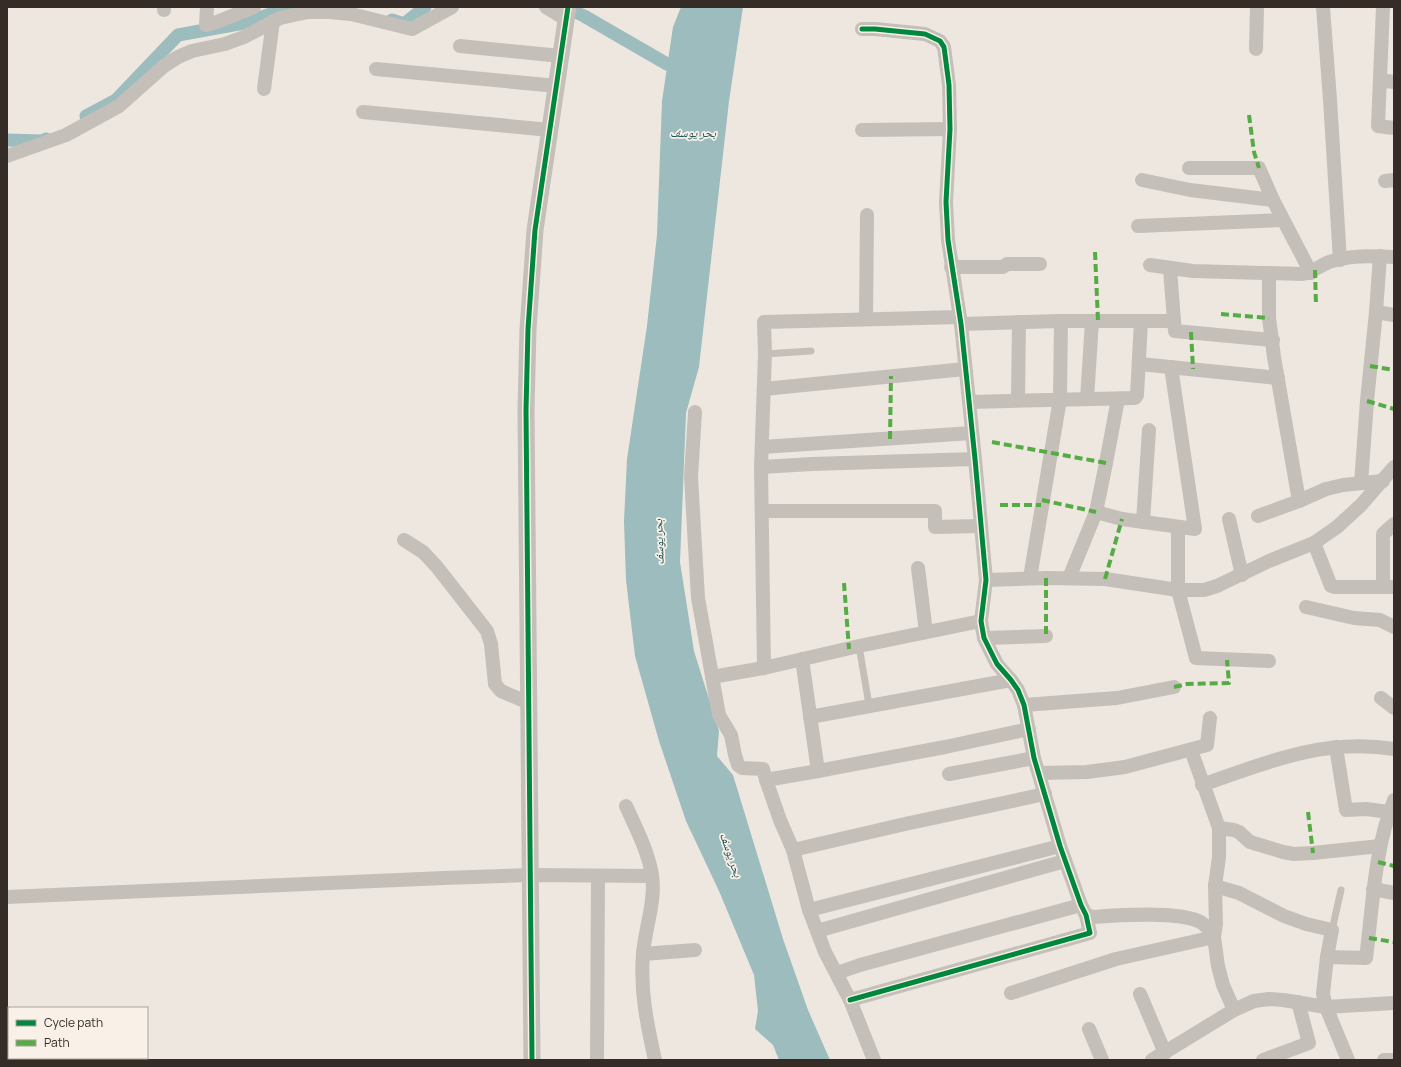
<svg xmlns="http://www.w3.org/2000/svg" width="1401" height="1067" viewBox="0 0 1401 1067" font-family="Manrope,'Noto Naskh Arabic',sans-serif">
<rect width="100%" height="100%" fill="#ede7e0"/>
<polygon fill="#9cbcbd" points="681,7 743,7 729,101 699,367 686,413 680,562 694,651 719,731 717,756 733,775 783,939 808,1010 830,1060 779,1060 773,1045 755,1029 758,1011 754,975 719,891 686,821 659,741 635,656 626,580 624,521 627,459 647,326 657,235 662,101 673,27"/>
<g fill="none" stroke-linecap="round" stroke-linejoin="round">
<g stroke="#9cbcbd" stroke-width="13">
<polyline points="565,7 584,16 667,64"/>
<polyline points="392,20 404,24 425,7"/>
<polyline points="86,116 116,100 178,35 244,23 291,7"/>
<polyline points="7,140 42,141 46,139"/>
</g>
<g stroke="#c5bfb9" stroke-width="7">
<polyline points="765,354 811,351"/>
<polyline points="859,646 869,705"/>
<polyline points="1332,930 1341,890"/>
</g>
<g stroke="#c5bfb9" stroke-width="14">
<polyline points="207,7 206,25 217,22 254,7"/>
<polyline points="546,7 567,20"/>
<polyline points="1323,7 1330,100 1340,260"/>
<polyline points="1383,7 1378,126 1394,128"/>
<polyline points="164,10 164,7"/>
<polyline points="460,46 561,56"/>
<polyline points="1256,49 1257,7"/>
<polyline points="376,69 557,86"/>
<polyline points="1380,80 1394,82"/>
<polyline points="264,89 273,21"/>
<polyline points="363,112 550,130"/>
<polyline points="862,130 950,129"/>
<polyline points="7,156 66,135 119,106 164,66 178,57 192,51 225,44 244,37 280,18 308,12 329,12 351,14 412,29 452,7"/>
<polyline points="1189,168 1259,168 1273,200 1311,273"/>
<polyline points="1142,180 1190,190 1273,200"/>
<polyline points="1385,181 1394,180"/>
<polyline points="1138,226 1283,220"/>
<path d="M1150,265L1193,271L1303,274C1313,272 1319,266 1329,262C1348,255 1373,256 1394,257"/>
<polyline points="951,267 1003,267 1007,264 1040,264"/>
<polyline points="1170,269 1174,321"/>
<polyline points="1269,273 1269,318 1274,357 1299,501 1326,489 1343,485 1383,481"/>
<polyline points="1376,312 1394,315"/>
<polyline points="866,319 867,215"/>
<polyline points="961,324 1061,321 1174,321 1175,331 1273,340"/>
<polyline points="1140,364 1278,378"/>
<polyline points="764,389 965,369"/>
<polyline points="1087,399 1092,321"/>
<polyline points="1018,400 1019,322"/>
<polyline points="969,402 1135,398 1137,395 1141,321"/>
<polyline points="695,412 691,477 698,598 719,715 731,735 735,755 738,765 742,768 763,769 766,780 818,771"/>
<polyline points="762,447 972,433"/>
<polyline points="761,467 812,464 975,459"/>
<polyline points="1361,483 1367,401 1376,312 1380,256"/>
<polyline points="762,511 935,511 935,527 981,526"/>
<polyline points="1096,512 1122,519 1195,529 1171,367"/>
<polyline points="1258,516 1299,501"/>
<polyline points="1229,519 1242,575"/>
<polyline points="1143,522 1149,430"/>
<polyline points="1178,528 1178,590 1196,658 1269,661"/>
<polyline points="404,540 423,552 437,567 487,631 491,644 495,684 501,691 529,703"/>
<polyline points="1314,543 1331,586 1335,587 1394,587"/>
<polyline points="918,568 926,632"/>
<polyline points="1030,578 1060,399 1061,321"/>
<polyline points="1069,578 1096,512 1106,463 1118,399"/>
<polyline points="986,580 1046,578 1105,579 1178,590 1204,590 1217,586 1269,561 1314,543 1337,527 1361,505 1394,467"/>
<polyline points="1383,587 1383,534 1394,524"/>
<polyline points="1306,607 1354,618 1380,620 1394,627"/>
<polyline points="984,638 1046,636"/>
<polyline points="802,659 818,771 945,747 1029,729"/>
<polyline points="764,668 761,467 765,354 764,322 960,317"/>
<polyline points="712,677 764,668 859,646 981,621"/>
<polyline points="1381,698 1394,708"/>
<polyline points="1024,705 1117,698 1174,687"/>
<polyline points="810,717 1011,680"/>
<polyline points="1336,747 1346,810 1366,809 1389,812"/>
<polyline points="1191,750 1219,828 1219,857 1215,886 1216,924 1214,937 1218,966 1223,985 1234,1010"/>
<polyline points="1039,773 1087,772 1125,767 1207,745 1210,718"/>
<polyline points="949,774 1034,758"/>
<polyline points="766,780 780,820 793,850 809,910 825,952 850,1000 874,1060"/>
<path d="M1202,785C1267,762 1324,738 1394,749"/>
<path d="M626,806C636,828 648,851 652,875C656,901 645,928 643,954C640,991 647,1024 655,1060"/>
<polyline points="1219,828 1234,830 1239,832 1250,842 1283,852 1294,854 1313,853 1380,846"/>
<polyline points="793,850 905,824 1045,794"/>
<polyline points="1215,886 1239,893 1284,916 1306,924 1332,930 1327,957 1323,994 1326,1007 1348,1060"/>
<polyline points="1373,889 1394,893"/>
<polyline points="7,897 444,878 531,875 652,876"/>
<polyline points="809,910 1060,846"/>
<path d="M1086,915L1094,917C1119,915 1183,911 1202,923C1208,927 1211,932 1214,937"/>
<polyline points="817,931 1065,861"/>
<polyline points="643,954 695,950"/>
<path d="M1327,957L1366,958C1373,905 1374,850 1394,800"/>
<polyline points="837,973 860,965 1081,905"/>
<polyline points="1011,993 1116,959 1214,937"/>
<polyline points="1140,994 1165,1053"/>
<polyline points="850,1000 1090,933 1086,915 1081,905 1060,846 1034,758 1024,705 1018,690 1011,680 997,664 984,638 981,621 986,580 975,459 961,324 948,240 946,202 950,129 949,85 944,47 940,41 925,34 875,29 862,29"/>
<polyline points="1089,1029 1102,1060"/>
<polyline points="597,1060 598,876"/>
<polyline points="1152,1060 1234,1010 1254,1001 1269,999 1283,1000 1326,1007 1394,1003"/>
<polyline points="1263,1060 1309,1043 1298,1002"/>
<polyline points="1384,1060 1394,1060"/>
</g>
<polyline stroke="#c5bfb9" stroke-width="17" points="532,1060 526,410 528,329 535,230 568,7"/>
<g stroke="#55ab44" stroke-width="4" stroke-dasharray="8 4" stroke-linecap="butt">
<polyline points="1249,115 1254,152 1259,168"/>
<polyline points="1095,252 1098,321"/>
<polyline points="1315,270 1316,305"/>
<polyline points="1221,314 1269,318"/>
<polyline points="1191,332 1193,369"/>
<polyline points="1370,366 1394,370"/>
<polyline points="1367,401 1394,409"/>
<polyline points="890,439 891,376"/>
<polyline points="992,442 1106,463"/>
<polyline points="1042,500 1096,512"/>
<polyline points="1000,505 1041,505"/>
<polyline points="1046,578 1046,636"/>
<polyline points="1105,579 1122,519"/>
<polyline points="844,583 849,649"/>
<polyline points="1174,687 1187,684 1229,683 1227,660"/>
<polyline points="1308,812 1313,853"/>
<polyline points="1378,862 1394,866"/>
<polyline points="1369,938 1394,942"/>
</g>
<g stroke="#f9f1e7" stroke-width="8">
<g id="cycleway">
<polyline points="850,1000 1090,933 1086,915 1081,905 1060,846 1034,758 1024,705 1018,690 1011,680 997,664 984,638 981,621 986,580 975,459 961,324 948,240 946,202 950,129 949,85 944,47 940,41 925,34 875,29 862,29"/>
<polyline points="532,1060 526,410 528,329 535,230 568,7"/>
</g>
</g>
<use href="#cycleway" stroke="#00873e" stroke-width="5"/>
</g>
<g text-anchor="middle" stroke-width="3.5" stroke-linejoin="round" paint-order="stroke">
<g font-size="12" font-style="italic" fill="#1d5157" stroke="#f9f1e7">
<text x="693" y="137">بحر يوسف</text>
<text transform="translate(659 542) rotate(-92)" y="4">بحر يوسف</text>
<text transform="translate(731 855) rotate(71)" y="4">بحر يوسف</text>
</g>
</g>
<rect width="1401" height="1067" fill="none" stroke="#362c27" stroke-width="16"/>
<rect x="8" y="1007" width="140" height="52" fill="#f9f1e7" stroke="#aba29a"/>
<rect x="16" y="1020" width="20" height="6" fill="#00873e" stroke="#aba29a"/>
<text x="44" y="1027" font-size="12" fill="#362c27">Cycle path</text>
<rect x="16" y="1040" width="20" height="6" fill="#55ab44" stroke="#aba29a"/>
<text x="44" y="1047" font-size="12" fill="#362c27">Path</text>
</svg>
